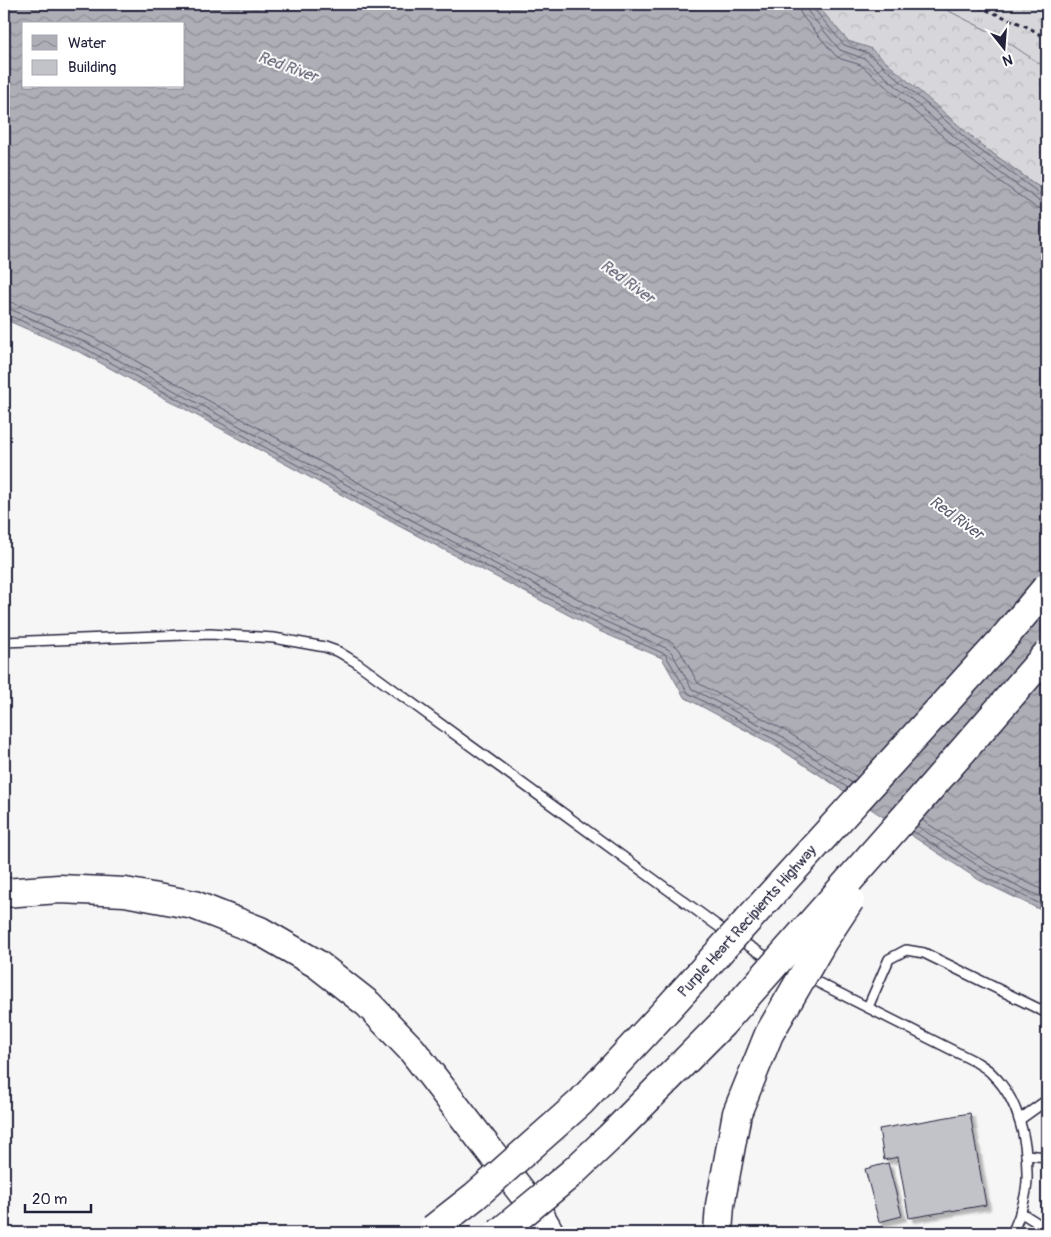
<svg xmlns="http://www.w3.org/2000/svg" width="1051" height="1237" viewBox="0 0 1051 1237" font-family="Pangolin,sans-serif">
<defs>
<pattern id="grass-tufts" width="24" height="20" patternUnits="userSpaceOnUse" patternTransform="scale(1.25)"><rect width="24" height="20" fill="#d7d7db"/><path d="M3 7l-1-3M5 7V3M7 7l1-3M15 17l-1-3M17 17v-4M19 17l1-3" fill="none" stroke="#b8b8bd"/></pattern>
<pattern id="forest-crowns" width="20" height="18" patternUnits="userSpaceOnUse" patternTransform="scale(1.25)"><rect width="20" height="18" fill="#d7d7db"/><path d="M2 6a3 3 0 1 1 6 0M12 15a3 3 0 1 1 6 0" fill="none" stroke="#b8b8bd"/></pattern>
<pattern id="water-waves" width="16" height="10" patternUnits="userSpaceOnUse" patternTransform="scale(1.25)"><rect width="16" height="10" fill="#aeaeb7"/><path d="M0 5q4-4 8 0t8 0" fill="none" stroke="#8d8d96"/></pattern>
<filter id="shadow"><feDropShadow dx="4.5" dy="4.5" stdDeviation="1" flood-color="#0004"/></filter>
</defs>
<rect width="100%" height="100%" fill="#f6f6f7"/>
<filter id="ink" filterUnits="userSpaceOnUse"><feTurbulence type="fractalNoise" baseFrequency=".02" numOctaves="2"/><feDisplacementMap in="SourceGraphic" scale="10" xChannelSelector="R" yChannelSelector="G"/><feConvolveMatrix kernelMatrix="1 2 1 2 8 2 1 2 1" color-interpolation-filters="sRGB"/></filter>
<g filter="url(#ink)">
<polygon fill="url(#grass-tufts)" stroke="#7c7c8b" points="935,4 1047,4 1047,70 1045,68 1000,37"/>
<polygon fill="url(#forest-crowns)" stroke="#7c7c8b" points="814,4 935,4 1000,37 1046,68 1047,70 1047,193 980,144 848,41"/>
<path fill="url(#water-waves)" stroke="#767685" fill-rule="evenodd" d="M4,4H816L848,41L870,48L980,144L1047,193V913L979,880L777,747L684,697L662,658L599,631L397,525L84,354L4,319ZM24,24H184V86H24Z"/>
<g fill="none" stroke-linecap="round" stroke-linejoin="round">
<g stroke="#5a5a6d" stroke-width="1">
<polyline points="799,4 799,10 803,17 835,55 841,59 861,65 969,159 1035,207 1041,209 1047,210"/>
<polyline points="806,4 806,8 809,13 840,50 865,59 973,153 1039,201 1047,203"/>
<polyline points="812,4 814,9 844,45 868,53 977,148 1042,195 1047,196"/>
<polyline points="4,301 13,303 92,337 405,508 607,614 672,642 679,649 698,683 786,731 857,777"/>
<polyline points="4,308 10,309 89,344 402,515 604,621 668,649 672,653 692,689 783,737 852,783"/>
<polyline points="4,315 8,315 86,349 399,521 602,626 665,654 688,693 779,742 848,788"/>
<polyline points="922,820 989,864 1047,892"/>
<polyline points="917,826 985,870 1047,900"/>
<polyline points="913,831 982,876 1047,907"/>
</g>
</g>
<g fill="#c2c2c9" stroke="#22223b" filter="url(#shadow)">
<polygon points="970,1113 986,1205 909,1218 898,1157 884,1160 879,1129"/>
<polygon points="888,1163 902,1216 879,1222 865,1169"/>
</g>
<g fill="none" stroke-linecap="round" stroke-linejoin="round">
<g stroke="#22223b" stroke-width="12">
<g id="service">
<polyline points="4,642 210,634 243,636 274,638 325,647 339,652 357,663 722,929 773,961"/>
<path d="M805,976L976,1062C982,1066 988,1069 992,1074C1018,1098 1027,1139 1027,1173C1028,1192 1020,1216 1012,1233"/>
<polyline points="868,1007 889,959 906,950 924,953 1047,1013"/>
<polyline points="1019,1120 1047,1100"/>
<polyline points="1026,1155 1047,1157"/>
<polyline points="1020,1212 1047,1229"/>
</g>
</g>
<g stroke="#22223b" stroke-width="31">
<polyline id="motorway" points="4,893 59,889 125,892 194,905 260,931 317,964 368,1004 412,1050 541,1217 550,1233"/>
</g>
<polyline stroke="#22223b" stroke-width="3" stroke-dasharray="4 4" stroke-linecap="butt" points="972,4 1028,27 1047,39"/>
<use href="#service" stroke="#fff" stroke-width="9"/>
<use href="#motorway" stroke="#fff" stroke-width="28"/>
<g stroke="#22223b" stroke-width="31" stroke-linecap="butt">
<g id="motorway-bridge">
<polyline points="433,1229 475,1196 581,1102 661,1016 1003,639 1047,587"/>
<polyline points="499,1233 573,1172 610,1137 722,1024 913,808 1047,654"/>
<polyline points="718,1233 720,1205 737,1113 769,1034 823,941 850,900"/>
</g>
</g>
<use href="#motorway-bridge" stroke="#fff" stroke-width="28"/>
</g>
</g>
<g text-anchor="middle" stroke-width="4" stroke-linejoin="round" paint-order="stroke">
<g font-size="15" fill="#22223b" stroke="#fff">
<text transform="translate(747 921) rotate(-48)" y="5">Purple Heart Recipients Highway</text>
</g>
<g font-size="16" font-style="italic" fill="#5a5a6d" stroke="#fff">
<text transform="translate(288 66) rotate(20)" y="6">Red River</text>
<text transform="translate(628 281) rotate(36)" y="6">Red River</text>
<text transform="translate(957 517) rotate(36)" y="6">Red River</text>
</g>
</g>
<rect width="1051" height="1237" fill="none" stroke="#fff" stroke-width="20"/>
<rect x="10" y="10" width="1031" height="1217" fill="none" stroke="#22223b" stroke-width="2" filter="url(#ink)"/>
<rect x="22" y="22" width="162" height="65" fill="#ffffff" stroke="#a7a7b1"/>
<rect x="32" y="35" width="25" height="15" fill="url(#water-waves)" stroke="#a7a7b1"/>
<text x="68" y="48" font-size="15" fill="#22223b">Water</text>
<rect x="32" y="60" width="25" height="15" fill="#c2c2c9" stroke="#a7a7b1"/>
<text x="68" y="72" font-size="15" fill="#22223b">Building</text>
<g transform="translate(1004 48) rotate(163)" stroke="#ffffff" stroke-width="4" paint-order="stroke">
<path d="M0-4L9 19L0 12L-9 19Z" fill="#22223b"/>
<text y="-8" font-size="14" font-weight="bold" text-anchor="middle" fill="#22223b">N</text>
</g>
<path d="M25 1204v8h66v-8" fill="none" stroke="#22223b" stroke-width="2.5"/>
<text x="32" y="1204" font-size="15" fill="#22223b" stroke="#ffffff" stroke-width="4" paint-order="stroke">20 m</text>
</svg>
